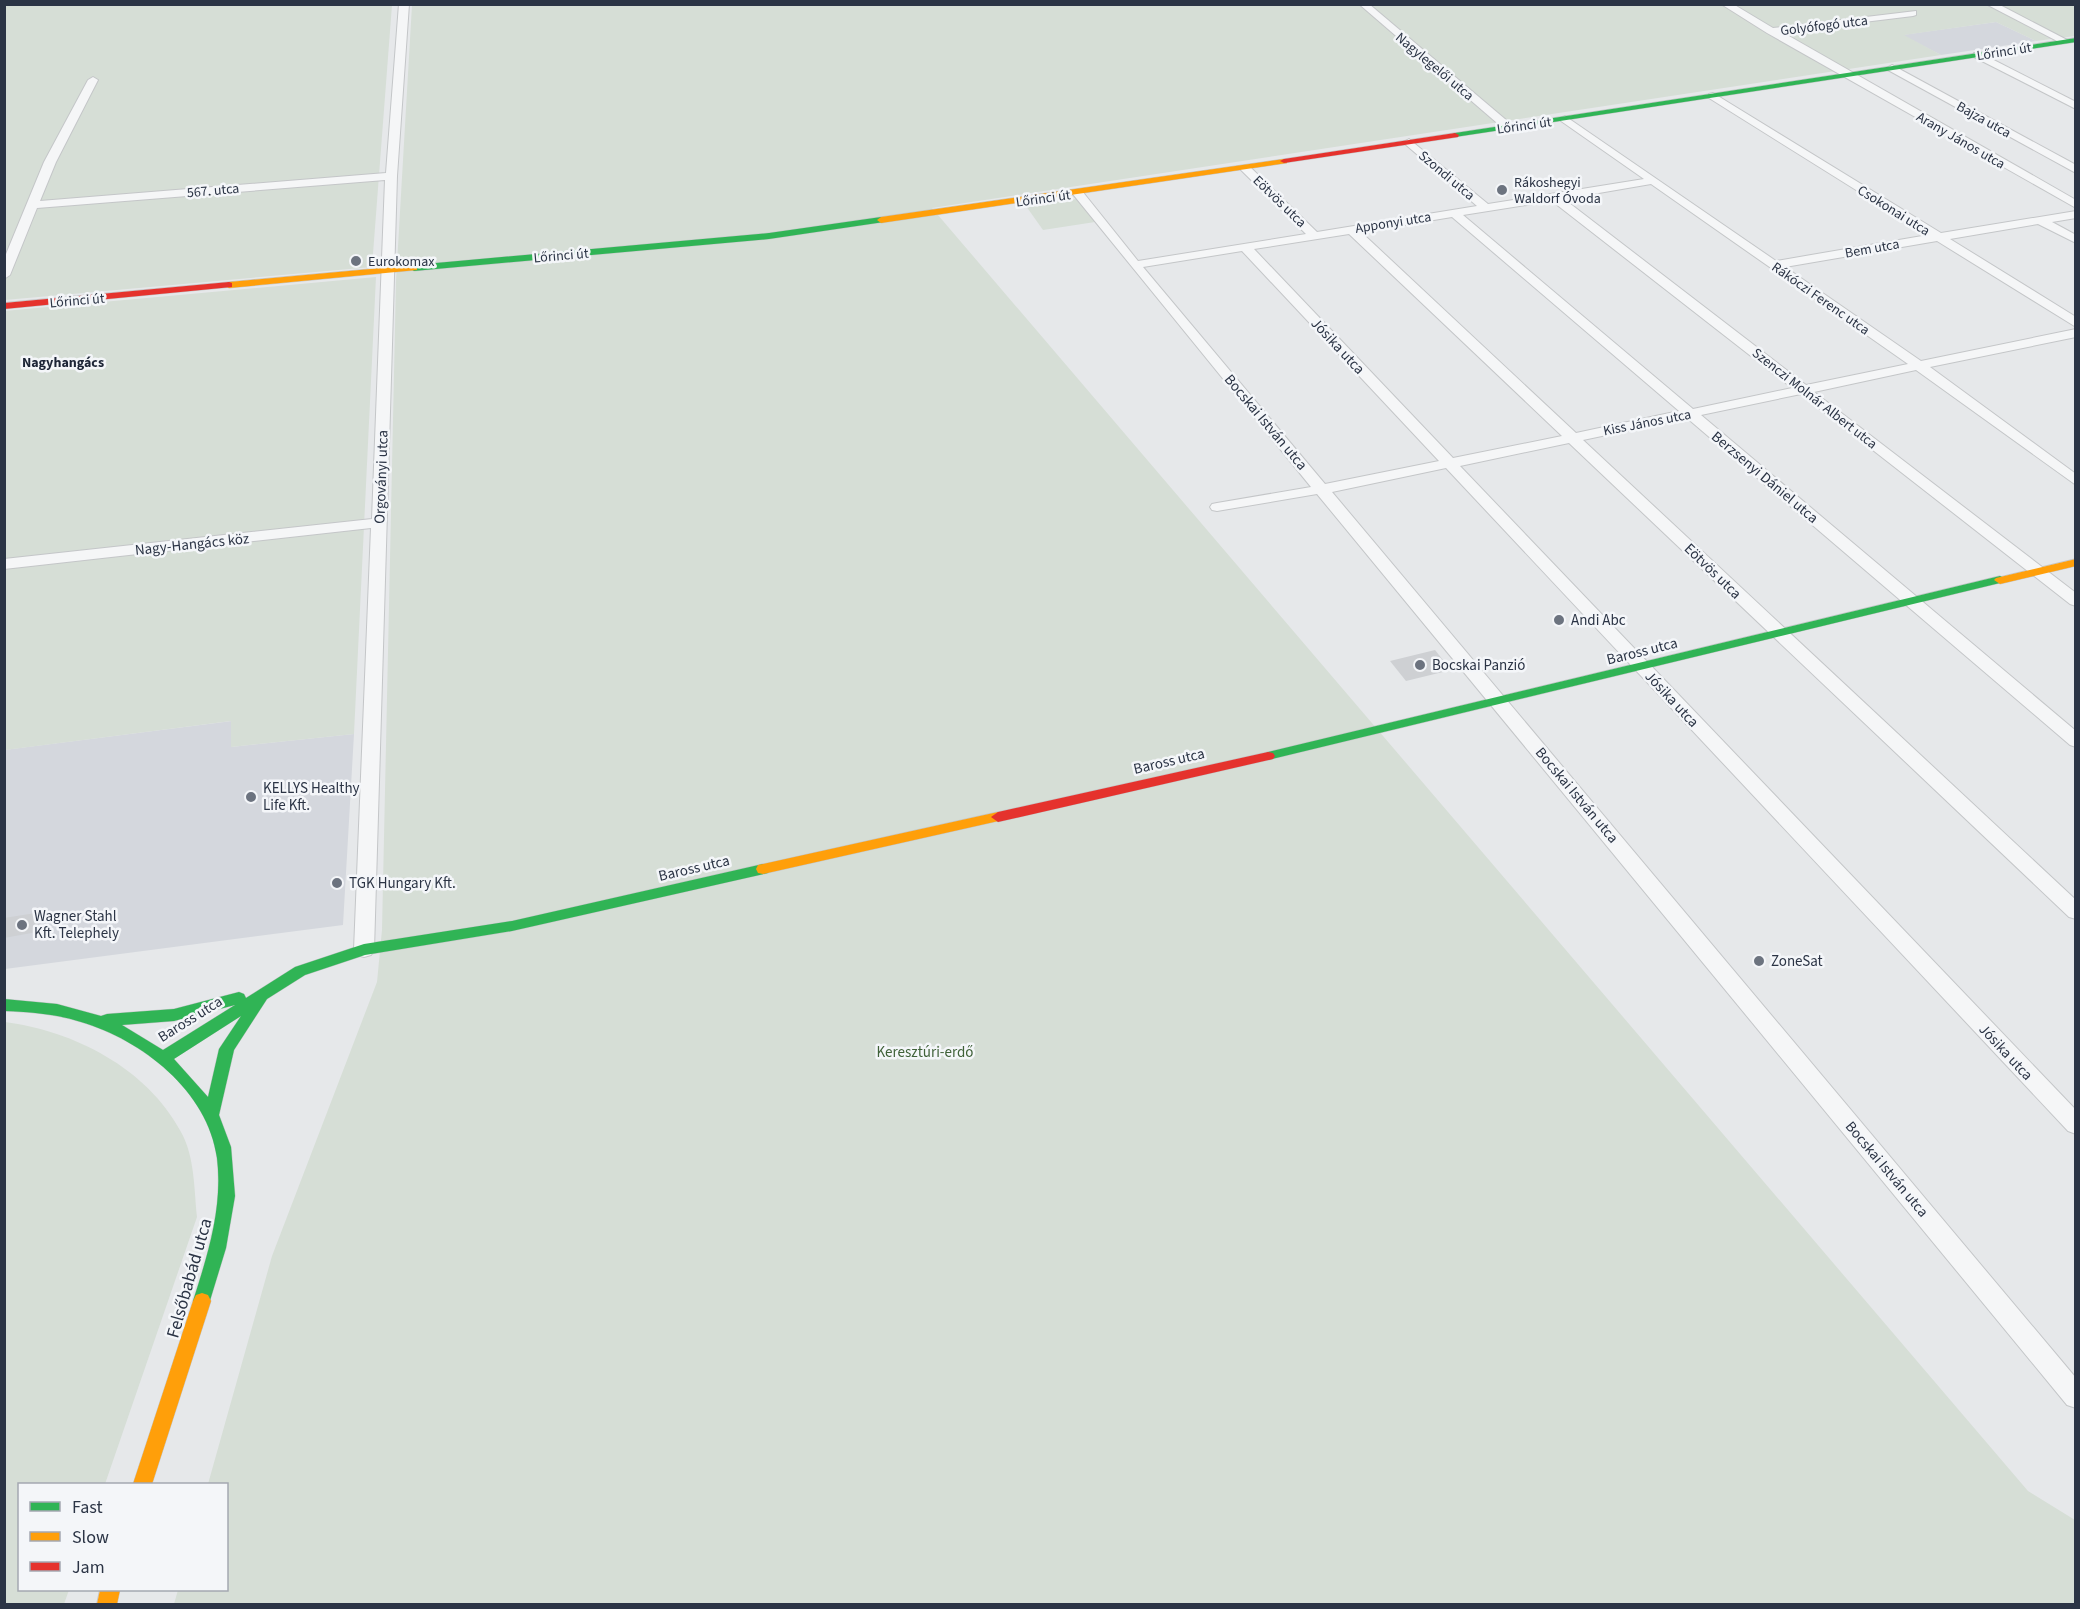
<svg xmlns="http://www.w3.org/2000/svg" width="2080" height="1609" viewBox="0 0 2080 1609" font-family="'Source Sans 3',sans-serif">
<rect width="100%" height="100%" fill="#e6e8ea"/>
<g fill="#d4d7dd">
<polygon points="1996,22 2036,41 1941,55 1902,35"/>
<polygon points="232,721 231,747 354,734 343,925 5,969 4,750"/>
</g>
<g fill="#d6ded6">
<polygon points="5,5 392,5 372,267 5,300"/>
<polygon points="412,5 2075,5 2075,36 2036,41 1996,22 1904,35 1941,55 932,208 2028,1491 2075,1520 2075,1604 174,1604 178,1590 226,1590 226,1484 208,1484 272,1256 377,982 382,930 396,281"/>
<polygon points="1076,199 1095,222 1043,230 1026,206"/>
<polygon points="376,277 354,734 231,747 231,721 5,750 4,311"/>
<path d="M5,1022C74,1031 147,1068 181,1132C195,1157 194,1190 197,1217L105,1484H20V1590H69L64,1604H5Z"/>
</g>
<g fill="#ced0d3">
<polygon points="1435,650 1451,670 1406,681 1390,661"/>
<polygon points="42,912 37,932 4,938 4,918"/>
</g>
<g fill="none" stroke-linecap="round" stroke-linejoin="round">
<g stroke="#c4c6c8" stroke-width="2">
<g id="street">
<polygon points="399,4 409,4 397,176 374,950 371,955 364,957 357,955 354,950 371,528 4,569 4,559 372,519 385,180 37,208 10,275 4,279 4,259 44,162 88,80 93,77 98,80 56,162 40,201 386,173"/>
<polygon points="1359,4 1369,4 1512,125 1512,129 1504,129"/>
<polygon points="1721,4 1733,4 1773,28 1916,11 1916,15 1913,16 1782,32 2076,200 2076,208 1767,33"/>
<polygon points="1986,4 1998,4 2069,41 2061,43"/>
<polygon points="1974,53 1980,53 2076,102 2076,109 1974,57"/>
<polygon points="1892,65 2076,165 2076,173 1888,70 1887,68"/>
<path d="M1713,93L1941,233L2076,211V218L2052,222L2076,235V243L2038,224L1950,239L2076,317V327L1937,241L1785,267L1921,361L2076,329V337L1930,367L2076,474V485L1916,370L1814,392L2076,593V606L2070,604L1801,394L1701,415L2076,731V747L2070,745L1687,418L1583,440L2076,900V919L2069,917L1569,443L1460,466L2076,1110V1134L2068,1131L1446,468L1332,492L2076,1378V1408L2067,1405L1317,494L1217,511L1212,510L1210,507L1212,504L1217,503L1311,487L1072,193L1074,191H1082L1138,261L1306,234L1241,170V166H1249L1317,232L1477,206L1405,144L1404,142L1409,139L1488,204L1644,179L1561,121L1560,119L1565,116L1776,261L1928,235L1709,98V94ZM1651,184L1908,364L1806,385L1564,199ZM1552,201L1792,388L1693,409L1463,215ZM1452,217L1679,411L1576,433L1361,232ZM1349,234L1562,436L1453,458L1254,249ZM1242,251L1439,461L1325,484L1143,267Z"/>
</g>
</g>
<g stroke="#c4c6c8" stroke-width="1">
<g id="fast">
<polygon points="2076,38 2076,42 1455,137 1451,135 1455,133"/>
<polygon points="881,217 884,218 884,222 769,239 414,271 409,268 414,265 769,233"/>
<polygon points="2000,576 2004,578 2006,580 2004,582 1268,760 1261,756 1268,752"/>
<path d="M763,864L768,865L770,869L768,873L512,931L365,955L305,975L267,999L234,1050L219,1115L231,1147L235,1196L226,1248L208,1307L202,1309L196,1307L193,1301C208,1254 223,1207 217,1158C208,1091 142,1040 81,1022C56,1014 30,1012 4,1011V999L57,1004L101,1016L107,1014L174,1009L239,992L244,994L246,998L295,967L364,944L512,921ZM235,1005L163,1050L122,1025L174,1021ZM241,1016L219,1049L208,1097L174,1059Z"/>
</g>
</g>
<g stroke="#c4c6c8" stroke-width="1">
<g id="slow">
<polygon points="1284,159 1287,159 1287,163 881,223 877,220 881,217"/>
<polygon points="414,265 417,266 417,270 229,288 224,285 229,282"/>
<polygon points="2076,559 2076,566 2000,584 1994,580 1996,578"/>
<polygon points="998,812 1003,814 1005,817 1003,820 763,874 758,873 756,869 758,865 763,864"/>
<polygon points="202,1293 208,1295 211,1301 152,1484 133,1484 193,1301 196,1295"/>
<polygon points="100,1590 120,1590 117,1604 97,1604"/>
</g>
</g>
<g stroke="#c4c6c8" stroke-width="1">
<g id="jam">
<polygon points="1455,133 1459,135 1458,137 1284,163 1280,161 1284,159"/>
<polygon points="229,282 232,283 232,287 4,309 4,303"/>
<polygon points="1268,752 1273,753 1275,756 1273,759 998,822 991,817 998,812"/>
</g>
</g>
<use href="#street" fill="#f5f6f7" fill-rule="evenodd"/>
<use href="#fast" fill="#30b455" fill-rule="evenodd"/>
<use href="#slow" fill="#ff9f0a" fill-rule="evenodd"/>
<use href="#jam" fill="#e5322d" fill-rule="evenodd"/>
</g>
<g fill="#6c737f" stroke="#f4f6f9" stroke-width="2">
<circle cx="1502" cy="190" r="6"/>
<circle cx="356" cy="261" r="6"/>
<circle cx="1559" cy="620" r="6"/>
<circle cx="1420" cy="665" r="6"/>
<circle cx="251" cy="797" r="6"/>
<circle cx="337" cy="883" r="6"/>
<circle cx="22" cy="925" r="6"/>
<circle cx="1759" cy="961" r="6"/>
</g>
<g text-anchor="middle" stroke-width="5" stroke-linejoin="round" paint-order="stroke">
<g font-size="14" fill="#2b3445" stroke="#f4f6f9">
<text transform="translate(1824 25) rotate(-7)" y="5">Golyófogó utca</text>
<text transform="translate(2004 51) rotate(-9)" y="5">Lőrinci út</text>
<text transform="translate(1435 66) rotate(40)" y="5">Nagylegelői utca</text>
<text transform="translate(1984 119) rotate(29)" y="5">Bajza utca</text>
<text transform="translate(1524 125) rotate(-8)" y="5">Lőrinci út</text>
<text transform="translate(1961 140) rotate(30)" y="5">Arany János utca</text>
<text transform="translate(1447 175) rotate(40)" y="5">Szondi utca</text>
<text transform="translate(213 190) rotate(-5)" y="5">567. utca</text>
<text transform="translate(1043 198) rotate(-8)" y="5">Lőrinci út</text>
<text transform="translate(1280 201) rotate(44)" y="5">Eötvös utca</text>
<text transform="translate(1894 210) rotate(32)" y="5">Csokonai utca</text>
<text transform="translate(1393 222) rotate(-9)" y="5">Apponyi utca</text>
<text transform="translate(1872 248) rotate(-10)" y="5">Bem utca</text>
<text transform="translate(561 255) rotate(-5)" y="5">Lőrinci út</text>
<text transform="translate(1821 298) rotate(35)" y="5">Rákóczi Ferenc utca</text>
<text transform="translate(77 300) rotate(-5)" y="5">Lőrinci út</text>
<text transform="translate(1815 398) rotate(38)" y="5">Szenczi Molnár Albert utca</text>
<text transform="translate(1647 422) rotate(-11)" y="5">Kiss János utca</text>
</g>
<g font-size="14" fill="#2b3445" stroke="#f4f6f9" text-anchor="start">
<text x="1514" y="187">Rákoshegyi<tspan x="1514" dy="16">Waldorf Óvoda</tspan></text>
<text x="368" y="266">Eurokomax</text>
</g>
<g font-size="14" font-weight="bold" fill="#1d2536" stroke="#f4f6f9">
<text x="63" y="367">Nagyhangács</text>
</g>
<g font-size="15" fill="#2b3445" stroke="#f4f6f9">
<text transform="translate(1338 346) rotate(47)" y="5">Jósika utca</text>
<text transform="translate(1266 422) rotate(50)" y="5">Bocskai István utca</text>
<text transform="translate(381 477) rotate(-88)" y="5">Orgoványi utca</text>
<text transform="translate(1765 477) rotate(40)" y="5">Berzsenyi Dániel utca</text>
<text transform="translate(192 544) rotate(-6)" y="5">Nagy-Hangács köz</text>
<text transform="translate(1713 571) rotate(44)" y="5">Eötvös utca</text>
<text transform="translate(1642 651) rotate(-14)" y="5">Baross utca</text>
<text transform="translate(1672 699) rotate(47)" y="5">Jósika utca</text>
<text transform="translate(1169 761) rotate(-13)" y="5">Baross utca</text>
<text transform="translate(1577 795) rotate(50)" y="5">Bocskai István utca</text>
<text transform="translate(694 868) rotate(-13)" y="5">Baross utca</text>
<text transform="translate(190 1019) rotate(-32)" y="5">Baross utca</text>
<text transform="translate(2006 1052) rotate(47)" y="5">Jósika utca</text>
<text transform="translate(1887 1169) rotate(50)" y="5">Bocskai István utca</text>
</g>
<g font-size="15" fill="#2b3445" stroke="#f4f6f9" text-anchor="start">
<text x="1571" y="625">Andi Abc</text>
<text x="1432" y="670">Bocskai Panzió</text>
<text x="263" y="793">KELLYS Healthy<tspan x="263" dy="17">Life Kft.</tspan></text>
<text x="349" y="888">TGK Hungary Kft.</text>
<text x="34" y="921">Wagner Stahl<tspan x="34" dy="17">Kft. Telephely</tspan></text>
<text x="1771" y="966">ZoneSat</text>
</g>
<g font-size="15" fill="#3f6138" stroke="#f4f6f9">
<text x="925" y="1057">Keresztúri-erdő</text>
</g>
<g font-size="18" fill="#2b3445" stroke="#f4f6f9">
<text transform="translate(189 1278) rotate(-74)" y="6">Felsőbabád utca</text>
</g>
</g>
<rect width="2080" height="1609" fill="none" stroke="#2b3445" stroke-width="12"/>
<rect x="18" y="1483" width="210" height="108" fill="#f4f6f9" stroke="#a4a8b1" stroke-width="1.5"/>
<rect x="30" y="1502" width="30" height="9" fill="#30b455" stroke="#a4a8b1" stroke-width="1.5"/>
<text x="72" y="1513" font-size="18" fill="#2b3445">Fast</text>
<rect x="30" y="1532" width="30" height="9" fill="#ff9f0a" stroke="#a4a8b1" stroke-width="1.5"/>
<text x="72" y="1543" font-size="18" fill="#2b3445">Slow</text>
<rect x="30" y="1562" width="30" height="9" fill="#e5322d" stroke="#a4a8b1" stroke-width="1.5"/>
<text x="72" y="1573" font-size="18" fill="#2b3445">Jam</text>
</svg>
